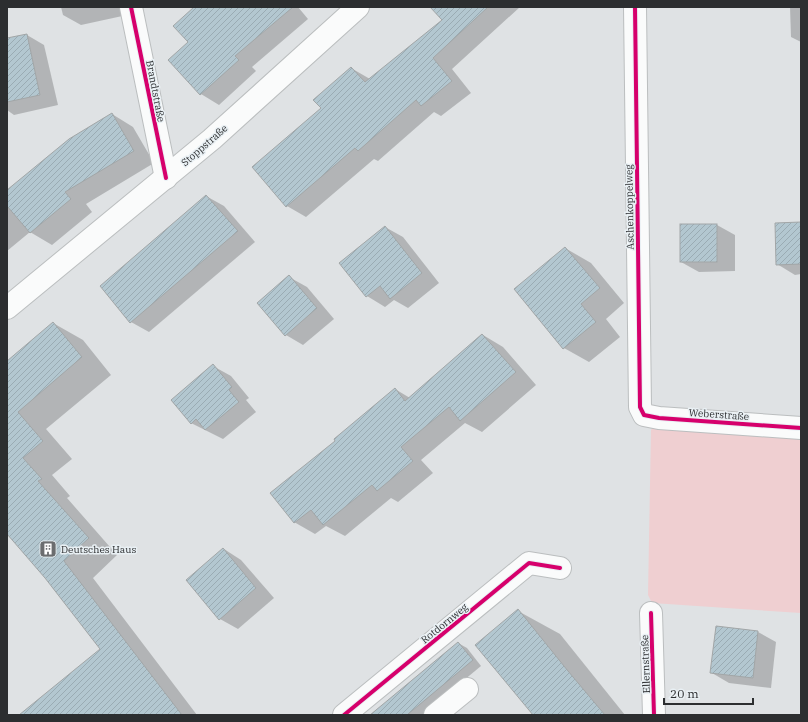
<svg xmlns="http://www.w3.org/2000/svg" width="808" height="722" viewBox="0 0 808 722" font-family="'IBM Plex Serif',serif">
<defs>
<pattern id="building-hatch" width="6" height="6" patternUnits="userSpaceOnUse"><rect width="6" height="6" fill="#b3c7d0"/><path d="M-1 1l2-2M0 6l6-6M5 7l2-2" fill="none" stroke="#9aabb3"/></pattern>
</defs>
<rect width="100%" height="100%" fill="#dfe2e4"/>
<polygon fill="#efcfd1" points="655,425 801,435 801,613 652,603 648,595 651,430"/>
<g fill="#0003">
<polygon points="61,7 125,7 127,15 81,25 63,15"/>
<polygon points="196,7 298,7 308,19 252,67 256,71 219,105 201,94 170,60 189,42"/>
<polygon points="431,7 520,7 452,69 471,93 441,116 434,112 378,161 374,159 306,217 287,206 322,108 351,68 370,79 443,20"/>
<polygon points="790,7 801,7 801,42 791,37"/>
<polygon points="27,35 44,45 58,105 14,115 7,110 7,39"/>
<polygon points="112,114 133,127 154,163 86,204 92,212 52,245 30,232 7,251 7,191"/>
<polygon points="206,196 224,206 255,242 149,332 131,322"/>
<polygon points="801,223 801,274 795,275 777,264"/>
<polygon points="717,225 735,235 735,271 699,272 681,262"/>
<polygon points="385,227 403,237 439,283 408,308 394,300 385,307 367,296 340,263"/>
<polygon points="565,248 591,263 624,303 606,319 620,337 589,362 564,348"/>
<polygon points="289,277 307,287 334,319 303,345 286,335"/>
<polygon points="53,323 83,340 111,375 46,429 72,459 52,475 70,496 67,498 117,555 93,578 197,715 21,715 101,649 45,577 7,532 7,362"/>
<polygon points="483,335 503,347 536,385 482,432 465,423 421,460 433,473 398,502 391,498 345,536 326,526 315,534 294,522 337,441 395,389 410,398"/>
<polygon points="213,366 231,376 249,398 246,400 256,412 223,439 191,423"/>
<polygon points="224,549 241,560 274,598 238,629 220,619"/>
<polygon points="518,611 560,634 625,715 534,715"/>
<polygon points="716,627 758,632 776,642 771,688 729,683 712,673"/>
<polygon points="458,643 467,648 481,666 422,715 371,715"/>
</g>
<g fill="url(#building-hatch)" stroke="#a2a6a7">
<polygon points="194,7 293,7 235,56 239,60 200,95 168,60 188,42 173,26"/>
<polygon points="430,7 488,7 433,58 452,81 421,106 416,100 358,151 355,148 286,207 252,167 321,108 313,100 351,67 365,82 442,20"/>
<polygon points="27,34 40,95 7,102 7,38"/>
<polygon points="112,113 134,151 65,192 71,199 30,233 7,206 7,190 69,139"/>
<polygon points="206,195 238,231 130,323 100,286"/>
<polygon points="801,222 801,264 776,265 775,223"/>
<rect x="680" y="224" width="37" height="38"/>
<polygon points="385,226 422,273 390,299 380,286 366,297 339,263"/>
<polygon points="565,247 600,288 581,304 596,322 563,349 514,289"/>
<polygon points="289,275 317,308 285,336 257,303"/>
<polygon points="53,322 82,357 18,412 43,441 23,458 42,479 38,481 89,538 64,561 182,715 19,715 100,649 45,578 7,534 7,361"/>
<polygon points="482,334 516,372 460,421 449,407 401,447 413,461 377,491 372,485 323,525 311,510 294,523 270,493 335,441 334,439 395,388 405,401"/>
<polygon points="213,364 232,387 229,390 239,402 205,430 196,419 191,424 171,400"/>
<polygon points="223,548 256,588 219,620 186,580"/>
<polygon points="518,609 568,671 605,715 533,715 475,645"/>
<polygon points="716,626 758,631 753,678 710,673"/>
<polygon points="458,642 473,660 407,715 370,715"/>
</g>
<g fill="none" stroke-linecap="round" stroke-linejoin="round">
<g stroke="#bbbebf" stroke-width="24">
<g id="minor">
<polyline points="131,7 166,178"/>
<polyline points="635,7 640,407 644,415 659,418 801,428"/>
<polyline points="651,613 654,715"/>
<polyline points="344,715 529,563 560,568"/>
<polyline points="435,715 467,689"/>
</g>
</g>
<g stroke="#bbbebf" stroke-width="24">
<polyline id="major" points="7,308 212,139 358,7"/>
</g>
<use href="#minor" stroke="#fafbfb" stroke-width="22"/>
<use href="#major" stroke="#fafbfb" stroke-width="22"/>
<g stroke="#e9f0f4" stroke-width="6">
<g id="cycleway">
<polyline points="131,7 166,178"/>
<polyline points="635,7 640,407 644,415 659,418 801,428"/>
<polyline points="651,613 654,715"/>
<polyline points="344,715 529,563 560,568"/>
</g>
</g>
<use href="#cycleway" stroke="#d6006c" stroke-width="4"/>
</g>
<defs>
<g id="building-square" transform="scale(0.9)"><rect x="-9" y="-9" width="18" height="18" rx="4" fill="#6b6d6f" stroke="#e9f0f4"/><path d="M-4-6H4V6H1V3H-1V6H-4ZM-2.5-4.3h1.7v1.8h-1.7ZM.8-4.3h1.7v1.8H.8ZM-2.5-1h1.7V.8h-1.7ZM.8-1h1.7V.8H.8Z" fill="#fff"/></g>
</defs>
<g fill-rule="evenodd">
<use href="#building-square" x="48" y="549"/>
</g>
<g text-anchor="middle" stroke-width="3" stroke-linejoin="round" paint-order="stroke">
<g font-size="10" fill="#2c2e30" stroke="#e9f0f4">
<text transform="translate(156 91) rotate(79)" y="4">Brandtstraße</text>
<text transform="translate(204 145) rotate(-41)" y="4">Stoppstraße</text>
<text transform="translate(629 207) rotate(-91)" y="4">Aschenkoppelweg</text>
<text transform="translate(719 414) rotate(4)" y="4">Weberstraße</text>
<text transform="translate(444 623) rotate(-39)" y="4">Rotdornweg</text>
<text transform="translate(645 664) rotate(-92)" y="4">Ellernstraße</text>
</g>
<g font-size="10" fill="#2c2e30" stroke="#e9f0f4" text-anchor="start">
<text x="61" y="553">Deutsches Haus</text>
</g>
</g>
<rect width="808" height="722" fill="none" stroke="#2c2e30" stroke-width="16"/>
<path d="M664 698v6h89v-6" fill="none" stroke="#2c2e30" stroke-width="2"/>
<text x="670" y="698" font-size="12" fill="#2c2e30" stroke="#e9f0f4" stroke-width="3" paint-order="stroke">20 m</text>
</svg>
